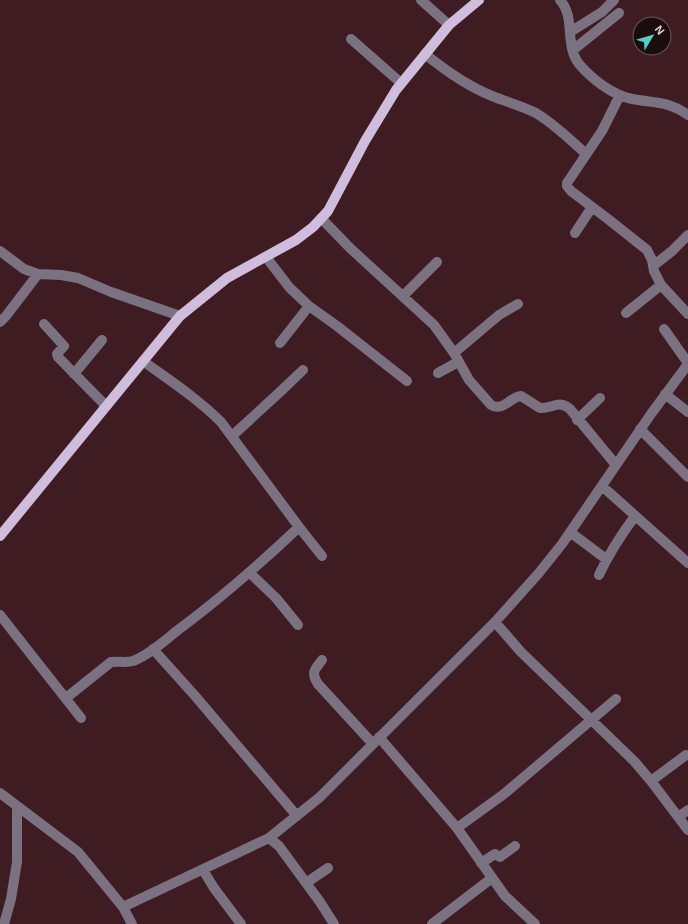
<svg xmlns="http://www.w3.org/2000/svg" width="688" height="924" viewBox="0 0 688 924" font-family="Arial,sans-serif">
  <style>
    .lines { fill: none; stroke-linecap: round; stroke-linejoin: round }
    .minor { stroke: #7a7281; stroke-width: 10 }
    .major { stroke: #cebddc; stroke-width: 10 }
  </style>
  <rect width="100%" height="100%" fill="#3f1c22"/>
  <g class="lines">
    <path class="minor" d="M 421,0 L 449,25
      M 560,0 C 576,17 564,45 579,64 C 592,79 612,95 632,99 C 654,103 669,101 688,115
      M 570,32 L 602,12 L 614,0
      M 351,39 L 401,83
      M 573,50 L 619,13
      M 425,54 C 446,71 467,86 492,96 C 507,102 522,106 536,113 C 554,124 571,140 586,154
      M 620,95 L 602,131 L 567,183 L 567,186 L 571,191 L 608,219 L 647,250 L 652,260 L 654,271 L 661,285 L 688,314
      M 322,219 L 350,248 L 434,325 L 454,353 L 469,380 L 491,405 C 503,412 510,397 521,396 L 540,408 C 552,409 558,399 570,409 L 616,465
      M 575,233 L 592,207
      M 0,251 L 24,269 L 38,274 L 61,275 L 78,278 L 111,292 L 180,316
      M 266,257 L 289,287 L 309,306 L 337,326 L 407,381
      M 653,266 L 672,251 L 688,235
      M 403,296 L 437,262
      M 626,313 L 661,285
      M 0,322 L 6,316 L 38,274
      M 44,324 L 64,346 L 57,354 L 58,357 L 106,406
      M 664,329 L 688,363
      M 280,343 L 309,306
      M 454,353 L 499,315 L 518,304
      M 143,361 C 169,380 197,398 221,422 L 299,527 L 322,556
      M 438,373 L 458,362
      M 74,374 L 102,340
      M 665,394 L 688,412
      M 577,420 L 600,398
      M 640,429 L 688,477
      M 232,436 L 281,391 L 303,370
      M 602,486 L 688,563
      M 570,532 L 606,559
      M 250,573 L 276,598 L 298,625
      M 599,575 C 609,553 621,535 635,516
      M 0,615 L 81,718
      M 495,622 L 521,652 L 634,761 L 651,781 L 688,830
      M 153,649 L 196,697 L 297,816
      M 322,660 C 314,670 311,673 318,684 L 373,744
      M 66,698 L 111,662 C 118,661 126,663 133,661 C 149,655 164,641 178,630 C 221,598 260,564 299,527
      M 379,737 L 457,828 L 505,896 L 535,924
      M 651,781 L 686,755
      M 0,793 L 78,852 L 123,907 L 132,924
      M 678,817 L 688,810
      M 457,828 L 504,794 L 616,699
      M 269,838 L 279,846 L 320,902 L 334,924
      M 481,863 L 495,854 L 500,857 L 515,846
      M 203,870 L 214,888 L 241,924
      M 306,883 L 328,868
      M 123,907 L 269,838 L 320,797 L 495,622 L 538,574 L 562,544 L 651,414 L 688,364
      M 4,924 L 11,899 L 17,862 L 17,807
      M 432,924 L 492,878"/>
    <path class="major" d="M 0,536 L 180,316 L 227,278 L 296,240 L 313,227 L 328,211 L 365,141 L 396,90 L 449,25 L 479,0"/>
  </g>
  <g transform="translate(652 36) rotate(52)"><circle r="19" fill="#1b0c0e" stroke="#6d5a5c"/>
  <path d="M0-3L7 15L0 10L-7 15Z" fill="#54cdc7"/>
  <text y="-6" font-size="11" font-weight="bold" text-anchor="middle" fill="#e8cfd2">N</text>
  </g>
</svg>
